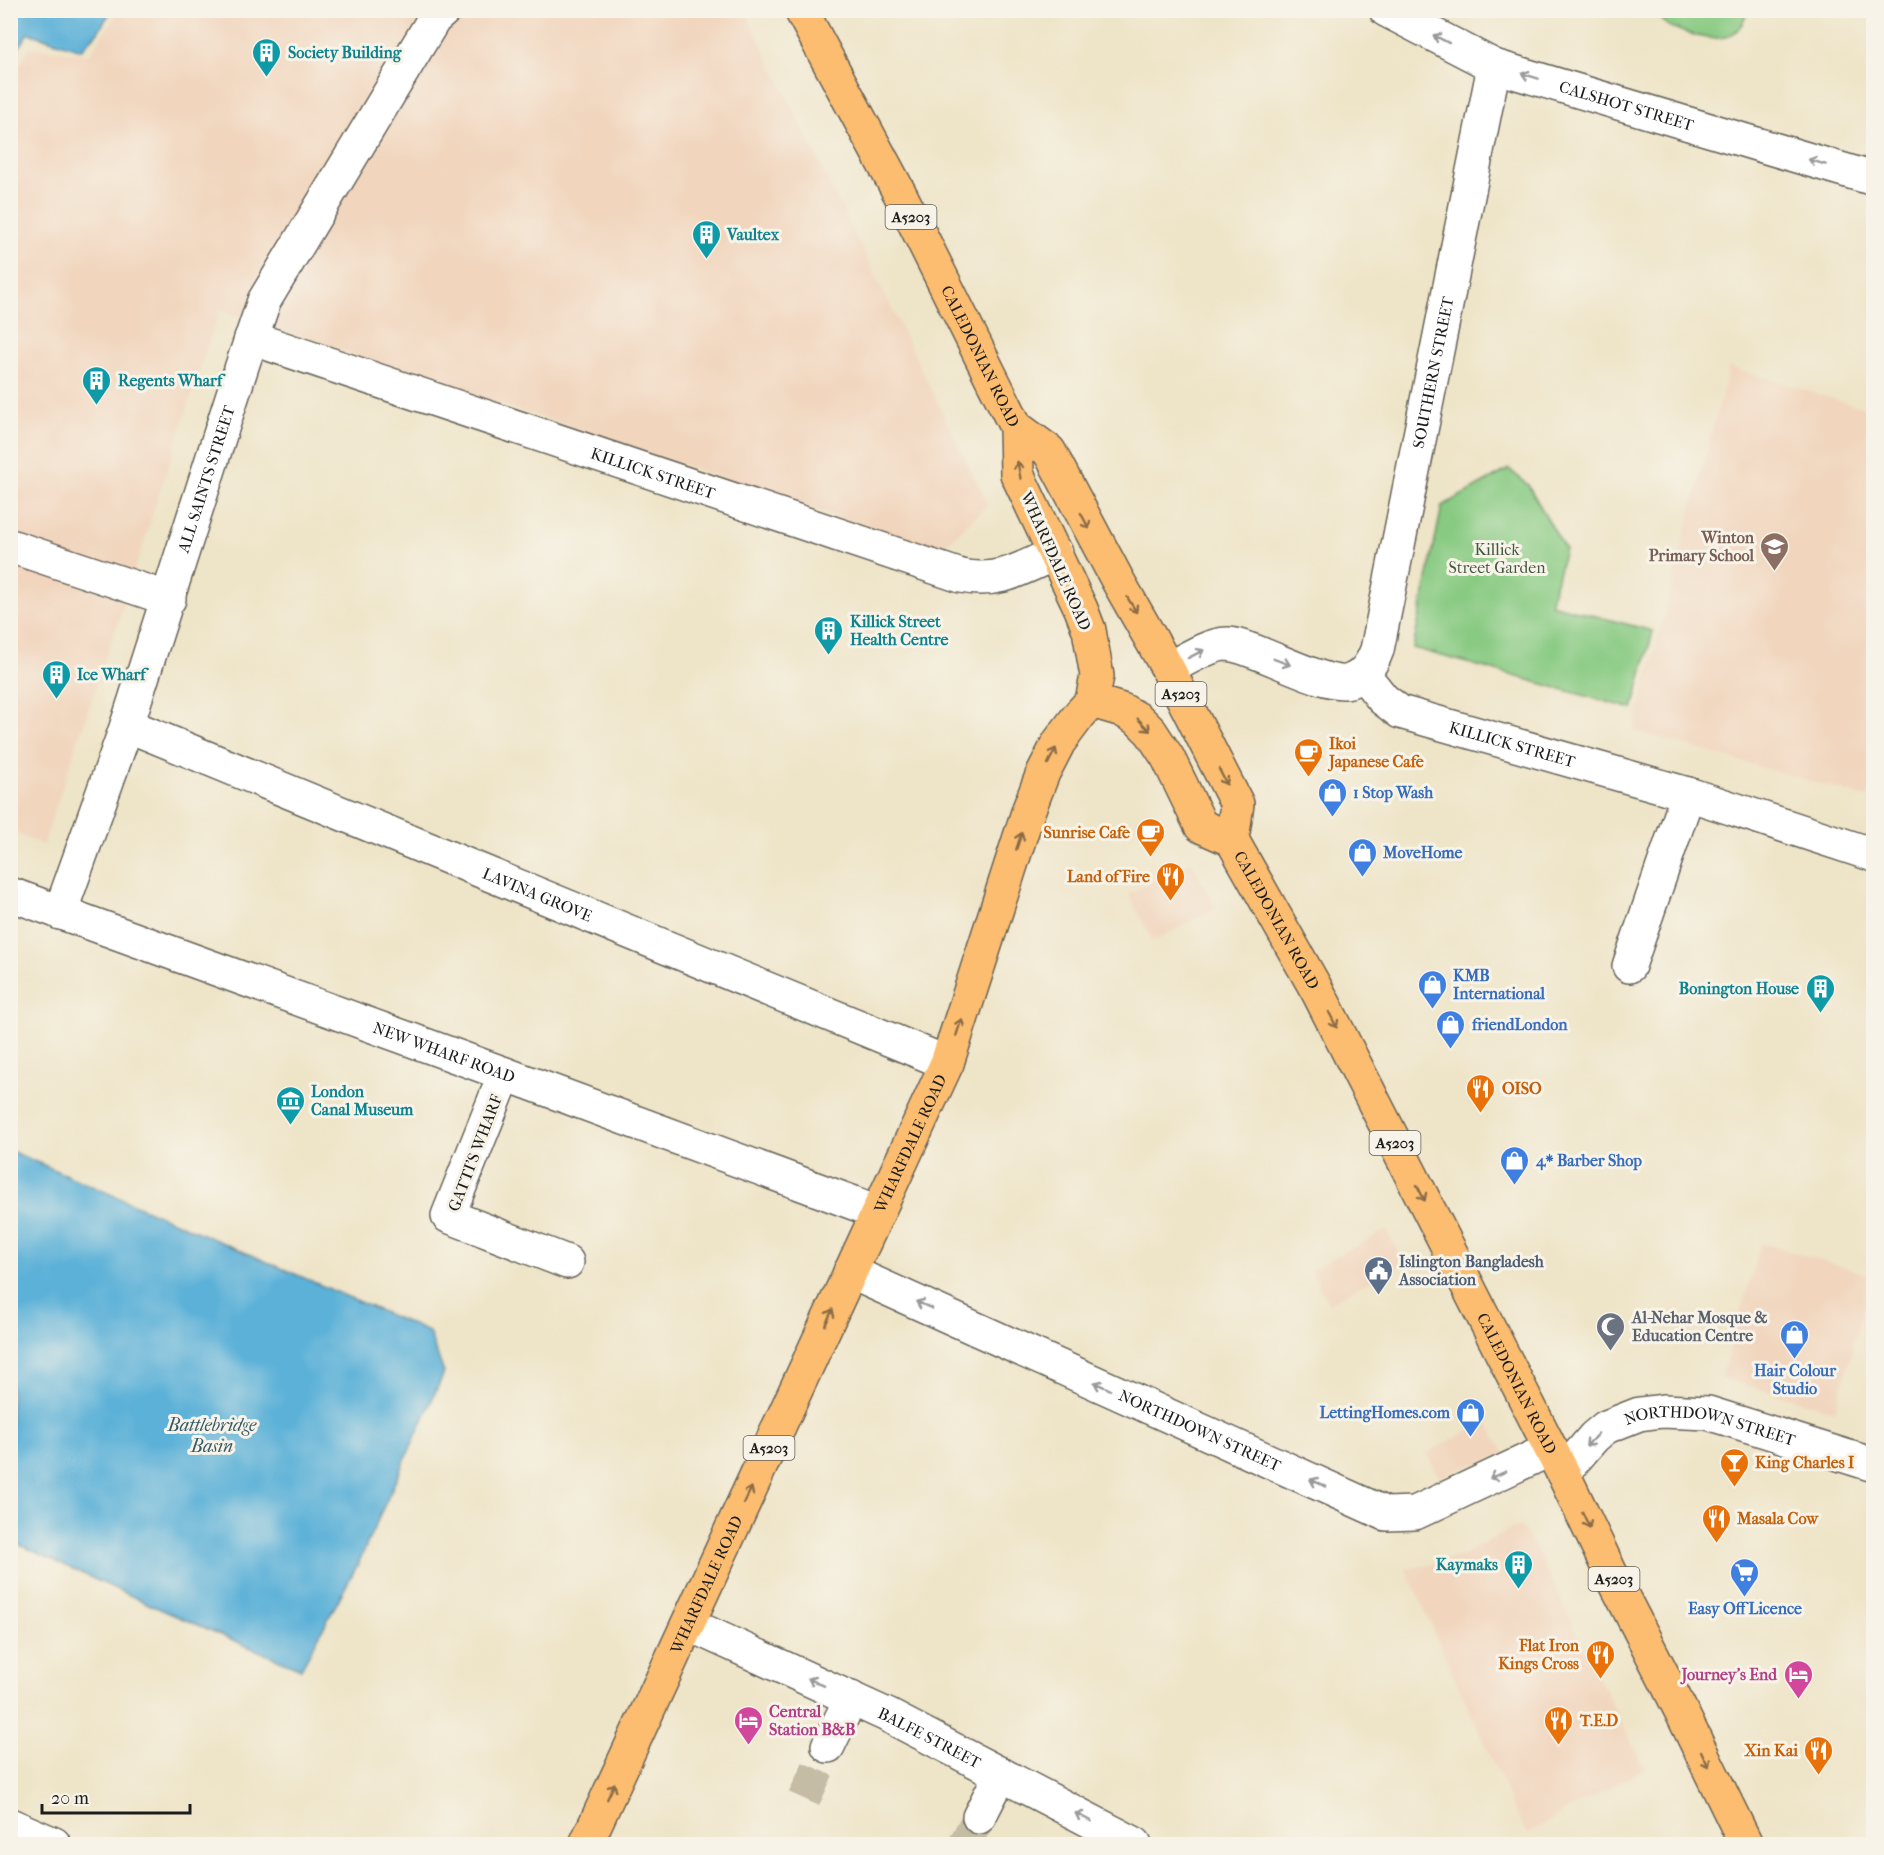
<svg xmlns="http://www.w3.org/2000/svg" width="1884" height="1855" viewBox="0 0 1884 1855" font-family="'IM FELL French Canon',serif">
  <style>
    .built { fill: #f1d5bd }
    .green { fill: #88ca82; stroke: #52734f; stroke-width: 1.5 }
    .water { fill: #5bb1d8; stroke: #3c667a; stroke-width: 1.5 }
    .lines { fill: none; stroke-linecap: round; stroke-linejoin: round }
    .minor-tunnel { stroke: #c4bca5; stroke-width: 33; stroke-dasharray: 33 16; stroke-linecap: butt }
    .minor-casing { stroke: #666258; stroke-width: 36 }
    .major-casing { stroke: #666258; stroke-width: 36 }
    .minor { stroke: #fff; stroke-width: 33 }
    .major { stroke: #fcbd6f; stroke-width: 33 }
    .oneway { stroke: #999 }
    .oneway2 { stroke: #8c6c46 }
    .labels { text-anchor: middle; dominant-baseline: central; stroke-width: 6; stroke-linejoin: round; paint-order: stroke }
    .shield { fill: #f7f3e8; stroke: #5e5c59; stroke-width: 1.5 }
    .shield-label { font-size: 15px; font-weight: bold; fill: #1c1c1c }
    .culture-label { font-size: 16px; font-weight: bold; fill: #0d838f; stroke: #f7f3e8; text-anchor: start }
    .street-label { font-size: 16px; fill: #1c1c1c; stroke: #f7f3e8 }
    .education-label { font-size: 16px; font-weight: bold; fill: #785e54; stroke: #f7f3e8; text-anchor: end }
    .park-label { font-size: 16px; fill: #425940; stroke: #f7f3e8 }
    .food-label { font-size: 16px; font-weight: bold; fill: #c56008; stroke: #f7f3e8; text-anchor: start }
    .shop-label { font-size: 16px; font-weight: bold; fill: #366cbe; stroke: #f7f3e8; text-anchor: start }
    .service-label { font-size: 16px; font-weight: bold; fill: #4e5e75; stroke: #f7f3e8; text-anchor: start }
    .worship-label { font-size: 16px; font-weight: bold; fill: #5b616d; stroke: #f7f3e8; text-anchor: start }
    .hotel-label { font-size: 16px; font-weight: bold; fill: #b23c85; stroke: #f7f3e8; text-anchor: end }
    .water-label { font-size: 18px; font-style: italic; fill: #355867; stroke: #f7f3e8 }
  </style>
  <rect width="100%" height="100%" fill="#f7f3e8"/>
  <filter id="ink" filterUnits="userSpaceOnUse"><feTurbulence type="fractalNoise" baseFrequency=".0167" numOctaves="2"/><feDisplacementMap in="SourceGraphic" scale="12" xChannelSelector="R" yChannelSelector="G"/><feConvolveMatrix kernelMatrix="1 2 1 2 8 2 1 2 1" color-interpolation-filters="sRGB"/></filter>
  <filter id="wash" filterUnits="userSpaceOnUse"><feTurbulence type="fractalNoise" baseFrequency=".008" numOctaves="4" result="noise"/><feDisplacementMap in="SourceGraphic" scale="24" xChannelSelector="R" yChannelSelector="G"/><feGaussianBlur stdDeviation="1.35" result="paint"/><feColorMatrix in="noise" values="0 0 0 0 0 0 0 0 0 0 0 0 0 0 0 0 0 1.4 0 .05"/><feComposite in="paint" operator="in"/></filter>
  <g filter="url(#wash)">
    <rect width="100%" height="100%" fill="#eee4c7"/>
    <path class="built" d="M 118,11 L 745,11 L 988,505 L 939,551 L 219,310 L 116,627 L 43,845 L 11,831 L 10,82 L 30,47 L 89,55 Z
      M 1729,367 L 1873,411 L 1873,799 L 1634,731 Z
      M 1191,861 L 1216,908 L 1153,941 L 1128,893 L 1132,893 Z
      M 1386,1230 L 1405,1263 L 1328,1303 L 1311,1270 Z
      M 1761,1243 L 1873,1276 L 1835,1411 L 1721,1378 Z
      M 1487,1422 L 1505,1454 L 1439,1477 L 1426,1453 Z
      M 1520,1527 L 1525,1531 L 1538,1553 L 1591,1663 L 1645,1769 L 1563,1812 L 1528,1834 L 1516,1814 L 1406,1569 L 1437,1563 L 1464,1554 L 1512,1528 Z"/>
    <path class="green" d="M 1656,11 L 1656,10 L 1747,11 C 1739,42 1715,42 1690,34 C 1675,29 1661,26 1656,11 Z
      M 1509,469 L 1528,485 L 1565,549 L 1550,604 L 1653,631 L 1633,709 L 1413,648 L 1442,506 Z"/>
    <path class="water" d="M 11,10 L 111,10 L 111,11 L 98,32 L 81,50 L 28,33 L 11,60 Z
      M 11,1151 L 429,1332 L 444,1373 L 358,1564 L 301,1669 L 153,1606 L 11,1541 Z"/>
  </g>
  <g filter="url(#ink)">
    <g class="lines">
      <path class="minor-tunnel" d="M 804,1799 L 828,1746
        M 965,1844 L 979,1817"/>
      <defs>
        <g id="minor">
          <path id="s1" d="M 1386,10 L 1494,66 L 1874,179"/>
          <path id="s2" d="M 251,338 L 961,576 C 999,584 1022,568 1056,553"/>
          <path d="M 10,546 L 169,599"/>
          <path id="s3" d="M 1168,669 C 1183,661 1211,643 1228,644 C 1258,647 1326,689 1350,681 C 1364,676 1372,664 1377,650 L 1494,66"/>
          <path id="s4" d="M 1363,674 L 1383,699 L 1400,712 L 1688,794 L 1874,855"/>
          <path id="s5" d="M 127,725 L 947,1063"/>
          <path id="s6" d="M 10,894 L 505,1074 L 878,1212"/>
          <path id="s7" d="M 60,913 L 127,725 L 242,366 L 264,301 L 434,19 L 444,10"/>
          <path d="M 1629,966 L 1688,794"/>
          <path d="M 505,1074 L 448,1216 L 567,1262"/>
          <path id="s8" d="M 850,1272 L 1386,1514 L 1415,1513 L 1551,1449"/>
          <path id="s9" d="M 1563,1473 L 1594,1437 L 1606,1427 L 1639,1414 L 1663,1411 L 1708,1413 L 1874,1465"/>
          <path id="s10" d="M 688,1624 L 887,1715 L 1135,1844"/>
          <path d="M 828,1746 L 851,1698"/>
          <path d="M 979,1817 L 1001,1774"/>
          <path d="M 10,1825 L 54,1844"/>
        </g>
        <g id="major">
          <path id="s11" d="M 801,10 L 900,194 L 1016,427 L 1049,451 L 1118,581 L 1168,669 L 1237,804 L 1232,840 L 1319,994 L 1563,1473 L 1612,1576 L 1679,1707 L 1746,1844"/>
          <path d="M 1092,701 L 1122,710 L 1138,719 L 1151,732 L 1168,758 L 1201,826 L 1232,840"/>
          <path id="s12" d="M 586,1844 L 947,1063 L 1029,809 L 1043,773 L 1059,742 L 1080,714 L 1092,701 L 1097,676 L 1089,630 L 1081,609 L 1017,474 L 1016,427"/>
        </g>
      </defs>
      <use href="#minor" class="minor-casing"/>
      <use href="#major" class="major-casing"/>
      <use href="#minor" class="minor"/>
      <use href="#major" class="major"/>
    </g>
    <defs><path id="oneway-shaft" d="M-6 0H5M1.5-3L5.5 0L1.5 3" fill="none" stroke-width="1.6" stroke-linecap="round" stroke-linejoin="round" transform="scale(1.5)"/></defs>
    <g class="oneway">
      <use href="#oneway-shaft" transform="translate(1441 39) rotate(-153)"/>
      <use href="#oneway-shaft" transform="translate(1530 76) rotate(-163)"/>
      <use href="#oneway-shaft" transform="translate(1817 162) rotate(-163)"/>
      <use href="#oneway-shaft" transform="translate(1196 654) rotate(-27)"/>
      <use href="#oneway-shaft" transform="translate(1282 662) rotate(21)"/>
      <use href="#oneway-shaft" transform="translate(924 1305) rotate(-156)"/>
      <use href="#oneway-shaft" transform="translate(1102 1386) rotate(-156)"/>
      <use href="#oneway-shaft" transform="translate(1592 1440) rotate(133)"/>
      <use href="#oneway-shaft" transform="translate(1498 1475) rotate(156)"/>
      <use href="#oneway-shaft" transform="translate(1318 1483) rotate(-156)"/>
      <use href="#oneway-shaft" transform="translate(816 1682) rotate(-155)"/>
      <use href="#oneway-shaft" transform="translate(1083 1817) rotate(-152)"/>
    </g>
    <g class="oneway2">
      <use href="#oneway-shaft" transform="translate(1019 470) rotate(-100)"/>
      <use href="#oneway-shaft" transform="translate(1085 521) rotate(62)"/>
      <use href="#oneway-shaft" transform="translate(1132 605) rotate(59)"/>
      <use href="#oneway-shaft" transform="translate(1144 725) rotate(45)"/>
      <use href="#oneway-shaft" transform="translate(1052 756) rotate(-63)"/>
      <use href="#oneway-shaft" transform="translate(1223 777) rotate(63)"/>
      <use href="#oneway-shaft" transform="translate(1019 841) rotate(-72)"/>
      <use href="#oneway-shaft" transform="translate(1333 1020) rotate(63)"/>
      <use href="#oneway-shaft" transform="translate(959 1027) rotate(-72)"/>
      <use href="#oneway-shaft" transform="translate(1421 1193) rotate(63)"/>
      <use href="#oneway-shaft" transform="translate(829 1317) rotate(-65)"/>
      <use href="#oneway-shaft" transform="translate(748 1495) rotate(-65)"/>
      <use href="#oneway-shaft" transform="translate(1586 1520) rotate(65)"/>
      <use href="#oneway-shaft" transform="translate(1705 1759) rotate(64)"/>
      <use href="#oneway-shaft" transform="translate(611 1791) rotate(-65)"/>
    </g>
  </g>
  <defs>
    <symbol id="building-pin" viewBox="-11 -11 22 30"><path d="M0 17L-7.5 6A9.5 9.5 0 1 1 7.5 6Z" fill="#0f9aa8" stroke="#f7f3e8"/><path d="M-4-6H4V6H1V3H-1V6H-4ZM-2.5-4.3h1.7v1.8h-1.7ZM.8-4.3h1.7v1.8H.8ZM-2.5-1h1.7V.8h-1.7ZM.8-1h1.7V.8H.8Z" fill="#fff"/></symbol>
    <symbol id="school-pin" viewBox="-11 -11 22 30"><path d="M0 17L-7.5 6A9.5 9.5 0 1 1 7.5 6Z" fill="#8d6e63" stroke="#f7f3e8"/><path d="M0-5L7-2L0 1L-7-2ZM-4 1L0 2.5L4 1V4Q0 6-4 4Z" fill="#fff"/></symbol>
    <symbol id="cafe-pin" viewBox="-11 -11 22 30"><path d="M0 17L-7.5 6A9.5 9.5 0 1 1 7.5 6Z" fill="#e8710a" stroke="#f7f3e8"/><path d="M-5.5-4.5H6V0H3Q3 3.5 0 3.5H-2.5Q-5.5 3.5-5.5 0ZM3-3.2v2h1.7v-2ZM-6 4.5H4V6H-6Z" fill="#fff"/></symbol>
    <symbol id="shop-pin" viewBox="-11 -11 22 30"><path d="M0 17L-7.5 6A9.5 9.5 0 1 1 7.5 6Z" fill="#3f7fe0" stroke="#f7f3e8"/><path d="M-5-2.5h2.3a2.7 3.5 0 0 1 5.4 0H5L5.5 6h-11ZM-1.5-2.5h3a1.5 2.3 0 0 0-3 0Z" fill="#fff"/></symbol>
    <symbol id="restaurant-pin" viewBox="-11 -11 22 30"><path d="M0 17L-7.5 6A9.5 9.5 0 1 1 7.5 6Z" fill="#e8710a" stroke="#f7f3e8"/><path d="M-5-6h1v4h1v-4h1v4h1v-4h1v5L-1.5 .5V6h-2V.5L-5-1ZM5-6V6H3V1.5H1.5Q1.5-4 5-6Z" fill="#fff"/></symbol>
    <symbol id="museum-pin" viewBox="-11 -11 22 30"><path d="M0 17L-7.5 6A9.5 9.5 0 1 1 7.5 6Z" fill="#0f9aa8" stroke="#f7f3e8"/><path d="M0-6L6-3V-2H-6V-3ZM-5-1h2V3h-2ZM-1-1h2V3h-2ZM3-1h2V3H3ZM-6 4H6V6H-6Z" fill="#fff"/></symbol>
    <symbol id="civic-pin" viewBox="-11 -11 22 30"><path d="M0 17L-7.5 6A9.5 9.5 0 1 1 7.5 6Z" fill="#5c6f8a" stroke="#f7f3e8"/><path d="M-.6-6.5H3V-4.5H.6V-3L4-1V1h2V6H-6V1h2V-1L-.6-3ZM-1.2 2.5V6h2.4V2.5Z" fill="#fff"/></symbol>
    <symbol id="mosque-pin" viewBox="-11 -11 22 30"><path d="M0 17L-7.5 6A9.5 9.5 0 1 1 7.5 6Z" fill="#6b7280" stroke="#f7f3e8"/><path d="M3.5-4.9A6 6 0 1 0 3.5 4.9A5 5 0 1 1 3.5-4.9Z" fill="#fff"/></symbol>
    <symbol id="bar-pin" viewBox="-11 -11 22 30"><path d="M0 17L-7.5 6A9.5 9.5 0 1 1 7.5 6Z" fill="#e8710a" stroke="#f7f3e8"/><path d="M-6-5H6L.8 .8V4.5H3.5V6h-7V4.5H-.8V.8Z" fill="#fff"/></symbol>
    <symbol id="supermarket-pin" viewBox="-11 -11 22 30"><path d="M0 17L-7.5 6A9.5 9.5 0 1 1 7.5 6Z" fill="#3f7fe0" stroke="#f7f3e8"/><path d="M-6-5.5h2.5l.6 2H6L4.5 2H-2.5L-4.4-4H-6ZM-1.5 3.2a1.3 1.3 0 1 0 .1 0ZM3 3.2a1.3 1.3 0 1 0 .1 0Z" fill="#fff"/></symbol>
    <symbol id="hotel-pin" viewBox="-11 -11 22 30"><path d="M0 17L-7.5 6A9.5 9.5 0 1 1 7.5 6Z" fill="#d1479c" stroke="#f7f3e8"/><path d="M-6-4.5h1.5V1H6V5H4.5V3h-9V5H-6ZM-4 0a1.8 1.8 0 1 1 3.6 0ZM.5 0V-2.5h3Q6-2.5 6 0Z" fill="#fff"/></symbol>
  </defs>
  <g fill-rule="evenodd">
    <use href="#building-pin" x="250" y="36" width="33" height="45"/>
    <use href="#building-pin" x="690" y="218" width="33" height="45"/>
    <use href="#building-pin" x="80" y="364" width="33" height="45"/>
    <use href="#school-pin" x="1758" y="530" width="33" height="45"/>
    <use href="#building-pin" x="812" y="614" width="33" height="45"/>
    <use href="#building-pin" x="40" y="658" width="33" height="45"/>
    <use href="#cafe-pin" x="1292" y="736" width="33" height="45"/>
    <use href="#shop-pin" x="1316" y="776" width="33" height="45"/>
    <use href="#cafe-pin" x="1134" y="816" width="33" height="45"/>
    <use href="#shop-pin" x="1346" y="836" width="33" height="45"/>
    <use href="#restaurant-pin" x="1154" y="860" width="33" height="45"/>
    <use href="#shop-pin" x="1416" y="968" width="33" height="45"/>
    <use href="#building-pin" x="1804" y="972" width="33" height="45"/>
    <use href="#shop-pin" x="1434" y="1008" width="33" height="45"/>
    <use href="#restaurant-pin" x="1464" y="1072" width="33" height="45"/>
    <use href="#museum-pin" x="274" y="1084" width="33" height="45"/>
    <use href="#shop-pin" x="1498" y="1144" width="33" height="45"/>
    <use href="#civic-pin" x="1362" y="1254" width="33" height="45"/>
    <use href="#mosque-pin" x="1594" y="1310" width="33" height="45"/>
    <use href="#shop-pin" x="1778" y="1318" width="33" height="45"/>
    <use href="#shop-pin" x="1454" y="1396" width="33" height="45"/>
    <use href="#bar-pin" x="1718" y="1446" width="33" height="45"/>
    <use href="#restaurant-pin" x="1700" y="1502" width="33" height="45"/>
    <use href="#building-pin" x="1502" y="1548" width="33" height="45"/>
    <use href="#supermarket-pin" x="1728" y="1556" width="33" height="45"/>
    <use href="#restaurant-pin" x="1584" y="1638" width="33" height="45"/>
    <use href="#hotel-pin" x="1782" y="1658" width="33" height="45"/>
    <use href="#hotel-pin" x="732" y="1704" width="33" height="45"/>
    <use href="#restaurant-pin" x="1542" y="1704" width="33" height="45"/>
    <use href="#restaurant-pin" x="1802" y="1734" width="33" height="45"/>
  </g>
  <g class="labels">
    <g class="shield">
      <rect x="885.5" y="205" width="51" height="24" rx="4.5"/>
      <rect x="1155.5" y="682" width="51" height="24" rx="4.5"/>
      <rect x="1369.5" y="1131" width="51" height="24" rx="4.5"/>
      <rect x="743.5" y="1436" width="51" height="24" rx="4.5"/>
      <rect x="1588.5" y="1567" width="51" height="24" rx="4.5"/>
    </g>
    <g class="shield-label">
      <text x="911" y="217">A5203</text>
      <text x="1181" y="694">A5203</text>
      <text x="1395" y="1143">A5203</text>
      <text x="769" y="1448">A5203</text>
      <text x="1614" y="1579">A5203</text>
    </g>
    <g class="culture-label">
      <text x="288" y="52">Society Building</text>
      <text x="727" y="234">Vaultex</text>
      <text x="118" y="380">Regents Wharf</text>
      <text x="850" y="621">Killick Street<tspan x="850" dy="18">Health Centre</tspan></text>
      <text x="77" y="674">Ice Wharf</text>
      <text x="1799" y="988" text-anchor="end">Bonington House</text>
      <text x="311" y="1091">London<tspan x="311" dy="18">Canal Museum</tspan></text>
      <text x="1498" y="1564" text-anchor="end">Kaymaks</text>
    </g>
    <g class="street-label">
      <text stroke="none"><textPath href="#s1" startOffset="260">CALSHOT STREET</textPath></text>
      <text stroke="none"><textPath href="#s11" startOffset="390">CALEDONIAN ROAD</textPath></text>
      <text stroke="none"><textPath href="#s3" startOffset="520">SOUTHERN STREET</textPath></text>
      <text stroke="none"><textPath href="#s2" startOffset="424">KILLICK STREET</textPath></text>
      <text stroke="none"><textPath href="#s7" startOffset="458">ALL SAINTS STREET</textPath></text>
      <text transform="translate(1056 561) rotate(66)">WHARFDALE ROAD</text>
      <text stroke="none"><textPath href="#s4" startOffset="170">KILLICK STREET</textPath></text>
      <text stroke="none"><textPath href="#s5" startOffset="444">LAVINA GROVE</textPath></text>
      <text stroke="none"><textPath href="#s11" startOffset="1038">CALEDONIAN ROAD</textPath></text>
      <text stroke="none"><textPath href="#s6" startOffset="462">NEW WHARF ROAD</textPath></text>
      <text stroke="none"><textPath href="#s12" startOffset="772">WHARFDALE ROAD</textPath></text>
      <text transform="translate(475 1153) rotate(-69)">GATTI'S WHARF</text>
      <text stroke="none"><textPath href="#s11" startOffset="1560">CALEDONIAN ROAD</textPath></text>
      <text stroke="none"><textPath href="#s8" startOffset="384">NORTHDOWN STREET</textPath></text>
      <text stroke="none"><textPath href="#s9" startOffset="171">NORTHDOWN STREET</textPath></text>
      <text stroke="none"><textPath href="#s12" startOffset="286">WHARFDALE ROAD</textPath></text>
      <text stroke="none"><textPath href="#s10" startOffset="267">BALFE STREET</textPath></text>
    </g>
    <g class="education-label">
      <text x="1754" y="537">Winton<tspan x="1754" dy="18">Primary School</tspan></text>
    </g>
    <g class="park-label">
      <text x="1497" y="549">Killick<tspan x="1497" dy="18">Street Garden</tspan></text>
    </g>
    <g class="food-label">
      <text x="1329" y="743">Ikoi<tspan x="1329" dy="18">Japanese Cafe</tspan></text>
      <text x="1130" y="832" text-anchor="end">Sunrise Cafe</text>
      <text x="1150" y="876" text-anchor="end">Land of Fire</text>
      <text x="1502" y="1088">OISO</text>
      <text x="1755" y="1462">King Charles I</text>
      <text x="1737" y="1518">Masala Cow</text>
      <text x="1579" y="1645" text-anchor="end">Flat Iron<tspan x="1579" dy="18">Kings Cross</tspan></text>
      <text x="1580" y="1720">T.E.D</text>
      <text x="1798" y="1750" text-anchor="end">Xin Kai</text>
    </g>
    <g class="shop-label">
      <text x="1353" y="792">1 Stop Wash</text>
      <text x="1383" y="852">MoveHome</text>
      <text x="1453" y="975">KMB<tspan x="1453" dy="18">International</tspan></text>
      <text x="1472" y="1024">friendLondon</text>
      <text x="1536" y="1160">4* Barber Shop</text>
      <text x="1795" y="1370" text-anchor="middle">Hair Colour<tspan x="1795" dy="18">Studio</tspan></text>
      <text x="1450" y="1412" text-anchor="end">LettingHomes.com</text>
      <text x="1745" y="1608" text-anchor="middle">Easy Off Licence</text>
    </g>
    <g class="service-label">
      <text x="1399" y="1261">Islington Bangladesh<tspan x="1399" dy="18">Association</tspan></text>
    </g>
    <g class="worship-label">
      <text x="1632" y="1317">Al-Nehar Mosque &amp;<tspan x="1632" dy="18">Education Centre</tspan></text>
    </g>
    <g class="hotel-label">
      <text x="1777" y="1674">Journey's End</text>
      <text x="769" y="1711" text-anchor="start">Central<tspan x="769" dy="18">Station B&amp;B</tspan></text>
    </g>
    <g class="water-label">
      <text x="212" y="1425">Battlebridge<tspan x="212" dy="21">Basin</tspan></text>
    </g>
  </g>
  <rect width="1884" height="1855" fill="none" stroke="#f7f3e8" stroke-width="36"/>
  <path d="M42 1804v9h148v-9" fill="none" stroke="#1c1c1c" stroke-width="3"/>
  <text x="51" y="1804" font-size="18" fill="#1c1c1c" stroke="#f7f3e8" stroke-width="4.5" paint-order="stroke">20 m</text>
</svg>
